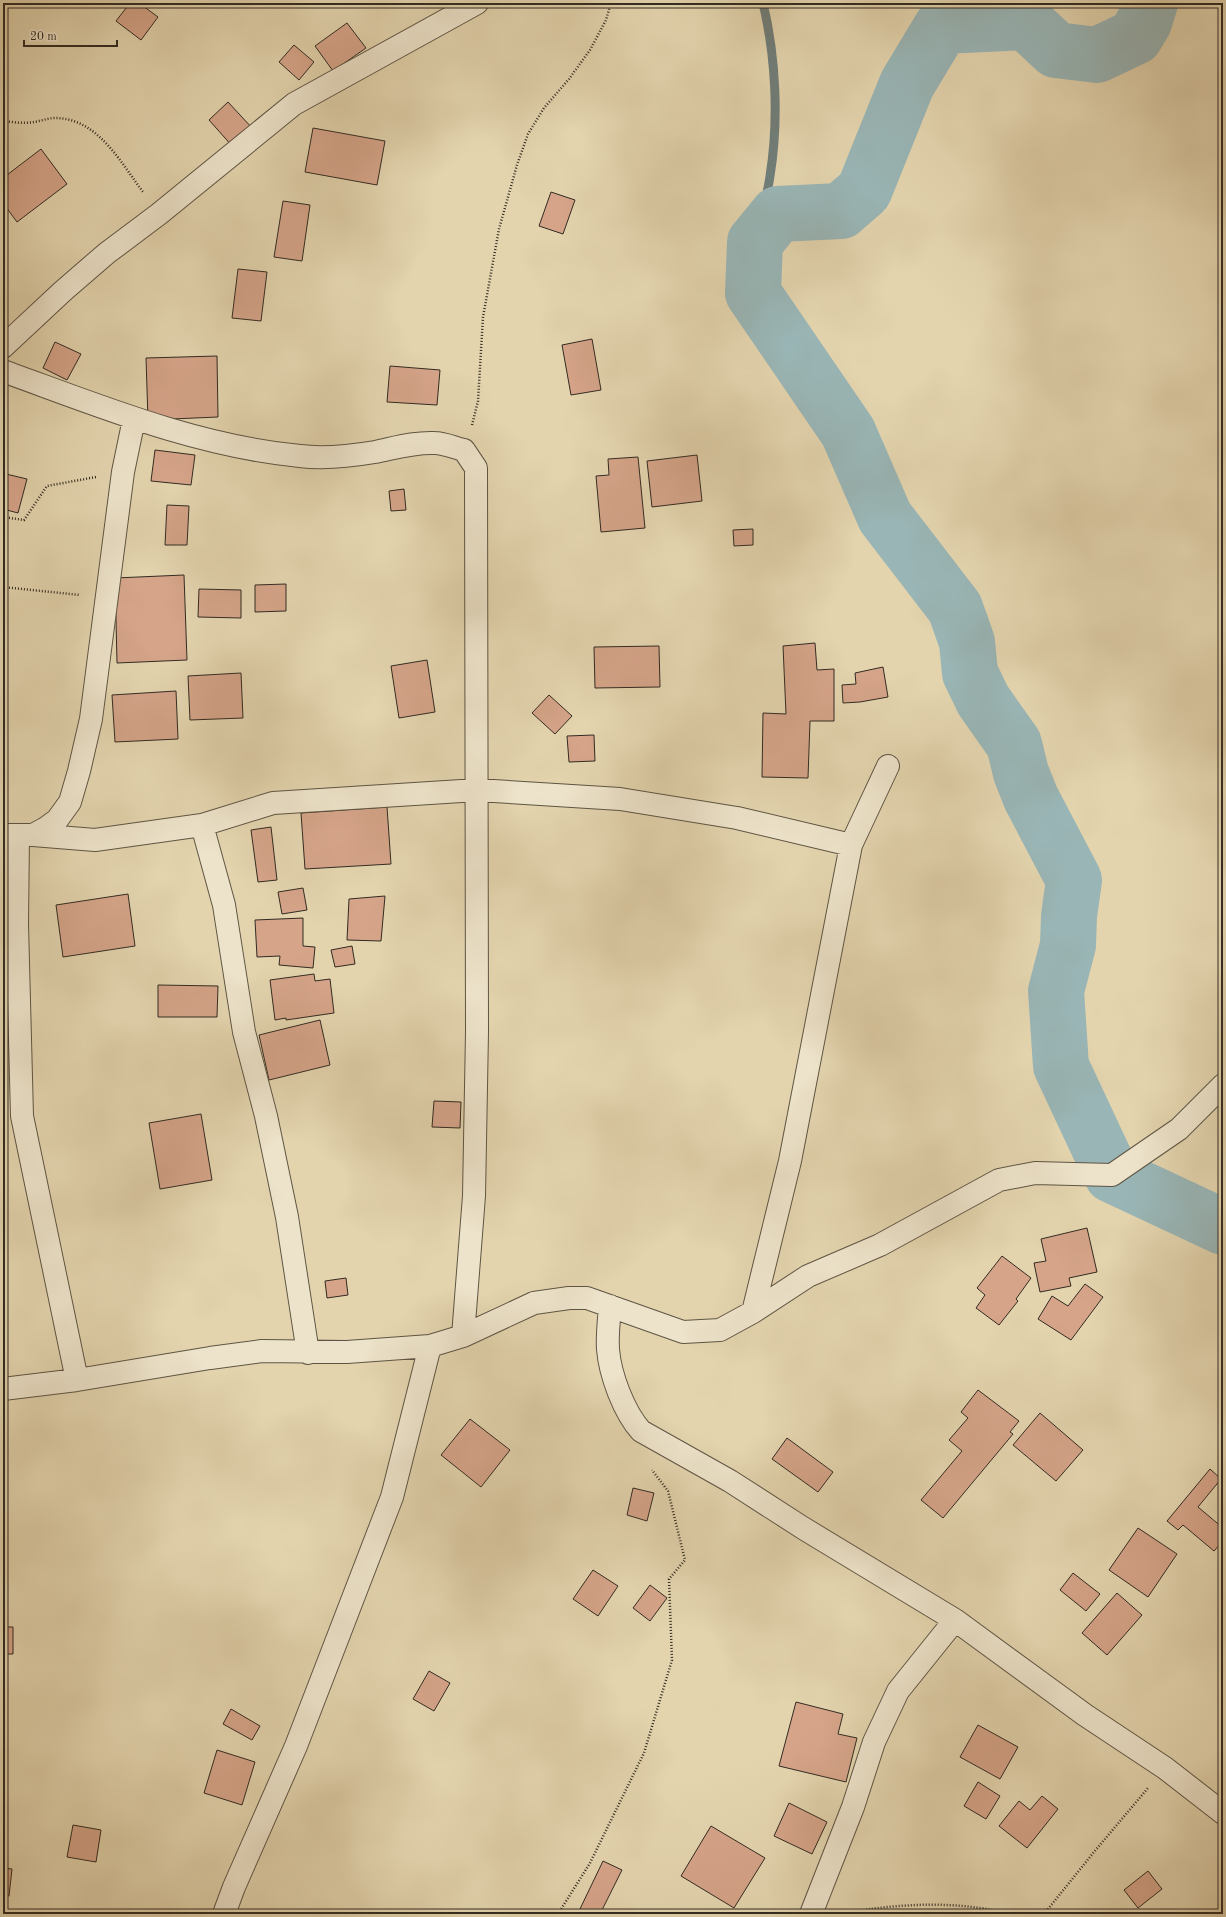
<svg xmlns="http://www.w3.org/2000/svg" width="1226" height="1917" viewBox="0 0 1226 1917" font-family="'Old Standard TT',serif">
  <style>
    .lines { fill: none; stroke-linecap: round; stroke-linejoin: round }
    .stream { stroke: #707e7a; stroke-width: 9 }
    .river { stroke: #99b5b5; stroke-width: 56 }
    .building { fill: #d5a489; stroke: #322b21 }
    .street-casing { stroke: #5e5544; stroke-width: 24 }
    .path { stroke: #322b21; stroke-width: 2.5; stroke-dasharray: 1 2; stroke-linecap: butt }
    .street { stroke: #ede3ca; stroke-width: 22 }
  </style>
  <rect width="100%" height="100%" fill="#e3d4ae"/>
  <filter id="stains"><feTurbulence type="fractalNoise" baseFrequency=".005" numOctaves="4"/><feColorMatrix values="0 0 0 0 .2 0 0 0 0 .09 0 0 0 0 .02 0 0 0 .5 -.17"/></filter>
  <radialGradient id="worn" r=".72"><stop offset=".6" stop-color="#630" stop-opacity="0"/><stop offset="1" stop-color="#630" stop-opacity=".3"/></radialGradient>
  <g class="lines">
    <path class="stream" d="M 755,242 C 760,220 767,198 770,176 C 779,120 776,58 763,3"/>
    <path class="river" d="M 1150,3 L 1144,22 L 1135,37 L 1097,55 L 1056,50 L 1026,22 L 942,26 L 907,84 L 864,191 L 841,211 L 778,214 L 755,242 L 753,293 L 848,432 L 885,517 L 955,608 L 967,642 L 970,673 L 983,700 L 1014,744 L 1021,773 L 1031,798 L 1074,880 L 1069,916 L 1068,945 L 1056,991 L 1061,1066 L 1112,1175 L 1223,1227"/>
  </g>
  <path class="building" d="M 130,3 L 139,3 L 158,17 L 141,40 L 116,21 Z
    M 347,23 L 366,48 L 333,71 L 315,46 Z
    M 294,45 L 314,62 L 299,80 L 279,62 Z
    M 228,102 L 253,129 L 233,147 L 209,120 Z
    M 313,128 L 385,141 L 377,185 L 305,172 Z
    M 41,149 L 67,184 L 17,222 L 3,203 L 3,178 Z
    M 551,192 L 575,200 L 563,234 L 539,226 Z
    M 283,201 L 310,205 L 302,261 L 274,257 Z
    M 238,269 L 267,272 L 261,321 L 232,318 Z
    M 592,339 L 601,390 L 571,395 L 562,345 Z
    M 55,342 L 81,354 L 67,380 L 43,368 Z
    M 217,356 L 218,417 L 148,420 L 146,358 Z
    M 390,366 L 440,370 L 437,405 L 387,402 Z
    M 155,450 L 195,455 L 191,485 L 151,481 Z
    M 697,455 L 702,501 L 652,507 L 647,461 Z
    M 638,457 L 645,528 L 601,532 L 596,476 L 609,475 L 608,459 Z
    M 6,474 L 27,479 L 18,513 L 3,509 L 3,484 Z
    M 404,489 L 406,510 L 391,511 L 389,491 Z
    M 167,505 L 189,506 L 187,545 L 165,545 Z
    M 753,529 L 753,545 L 734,546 L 733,530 Z
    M 184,575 L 187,660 L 117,663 L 115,578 Z
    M 286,584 L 286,611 L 255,612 L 255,585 Z
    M 199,589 L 241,590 L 241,618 L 198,617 Z
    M 815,643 L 817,670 L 834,669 L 834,721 L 810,721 L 808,778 L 762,777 L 763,713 L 786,714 L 783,646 Z
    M 659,646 L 660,687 L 595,688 L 594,647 Z
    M 427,660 L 435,712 L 399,718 L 391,666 Z
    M 883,667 L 888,697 L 860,702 L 843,703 L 842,685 L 856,684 L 855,673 Z
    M 241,673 L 243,718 L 190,720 L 188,676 Z
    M 176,691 L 178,739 L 115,742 L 112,695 Z
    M 549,695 L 572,716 L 555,734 L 532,713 Z
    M 594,735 L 595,761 L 569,762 L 567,736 Z
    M 387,807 L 391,864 L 305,869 L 301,813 Z
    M 271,827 L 277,880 L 258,882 L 251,830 Z
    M 303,888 L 307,910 L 282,914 L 278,892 Z
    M 128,894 L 135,946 L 63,957 L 56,905 Z
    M 385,896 L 381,941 L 347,940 L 349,899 Z
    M 303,918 L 303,946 L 315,947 L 313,968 L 279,965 L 280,956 L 257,957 L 255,920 Z
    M 352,946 L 355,964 L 335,967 L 331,950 Z
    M 314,974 L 315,981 L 330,979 L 334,1013 L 286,1020 L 286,1018 L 275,1020 L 270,980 Z
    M 158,985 L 218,986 L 217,1017 L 158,1017 Z
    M 320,1020 L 330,1065 L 269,1080 L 259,1035 Z
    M 434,1101 L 461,1102 L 460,1128 L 432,1127 Z
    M 201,1114 L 212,1180 L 160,1189 L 149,1123 Z
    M 1087,1228 L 1097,1272 L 1069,1278 L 1071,1286 L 1040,1292 L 1034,1263 L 1046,1261 L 1041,1239 Z
    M 1002,1256 L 1031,1278 L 1016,1299 L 1018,1301 L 999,1325 L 976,1308 L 985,1295 L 977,1288 Z
    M 346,1278 L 348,1295 L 327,1298 L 325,1281 Z
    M 1085,1284 L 1103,1297 L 1071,1340 L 1038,1319 L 1052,1296 L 1068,1306 Z
    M 978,1390 L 1019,1421 L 1010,1432 L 1013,1434 L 943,1518 L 921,1500 L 962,1451 L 949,1440 L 968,1418 L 961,1412 Z
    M 1040,1413 L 1083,1450 L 1056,1481 L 1013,1445 Z
    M 470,1419 L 510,1450 L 481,1487 L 441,1455 Z
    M 787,1438 L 833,1472 L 818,1492 L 772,1459 Z
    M 1210,1469 L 1221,1479 L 1198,1507 L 1223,1528 L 1223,1541 L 1214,1551 L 1183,1525 L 1178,1530 L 1167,1521 Z
    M 633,1488 L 654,1493 L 647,1521 L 627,1515 Z
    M 1138,1528 L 1177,1554 L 1148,1597 L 1109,1570 Z
    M 593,1570 L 618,1586 L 598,1616 L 573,1599 Z
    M 1073,1573 L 1100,1594 L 1086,1611 L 1060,1590 Z
    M 650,1585 L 667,1598 L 650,1621 L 633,1608 Z
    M 1117,1593 L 1142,1615 L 1107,1655 L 1082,1633 Z
    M 3,1627 L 13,1627 L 13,1654 L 3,1654 Z
    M 429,1671 L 450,1683 L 434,1711 L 413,1699 Z
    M 796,1702 L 843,1714 L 838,1734 L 857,1738 L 846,1782 L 779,1766 Z
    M 231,1709 L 260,1726 L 252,1740 L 223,1724 Z
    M 978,1725 L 1018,1747 L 1000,1779 L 960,1757 Z
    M 217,1750 L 255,1762 L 242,1805 L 204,1793 Z
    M 978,1782 L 1000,1796 L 986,1819 L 964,1806 Z
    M 1042,1796 L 1058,1809 L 1027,1848 L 999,1826 L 1019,1801 L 1030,1810 Z
    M 789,1803 L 827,1822 L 812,1854 L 774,1836 Z
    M 73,1825 L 101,1830 L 96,1862 L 67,1857 Z
    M 711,1826 L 765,1858 L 734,1908 L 681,1876 Z
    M 603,1861 L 622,1870 L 600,1914 L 585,1914 L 579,1911 Z
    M 3,1868 L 12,1869 L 9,1896 L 3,1895 Z
    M 1148,1871 L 1162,1889 L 1138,1908 L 1124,1890 Z"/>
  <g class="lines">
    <defs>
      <path id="street" d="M 3,347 L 63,291 L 107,253 L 159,214 L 294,104 L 477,3
        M 3,371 C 100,406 196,446 300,456 C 324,459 351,456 375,452 C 395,448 414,442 435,443 C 444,443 455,448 464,450 L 476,468 L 477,1032 L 474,1196 L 463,1336
        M 202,825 L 224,905 L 244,1032 L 266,1116 L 287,1217 L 308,1353
        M 3,835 L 33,835 L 95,840 L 202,825 L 273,803 L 477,790 L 620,799 L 737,818 L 851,845
        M 18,835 L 17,924 L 22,1116 L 77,1380
        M 33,835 L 46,828 L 57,820 L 70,802 L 79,771 L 91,719 L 123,472 L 134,419
        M 610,1306 C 609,1320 607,1335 608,1349 C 610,1375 624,1412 641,1431 L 730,1481 L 803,1528 L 955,1620 L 1085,1715 L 1165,1768 L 1223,1813
        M 753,1312 L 790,1161 L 851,845 L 888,766
        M 3,1389 L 77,1380 L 210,1358 L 262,1351 L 347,1352 L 430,1346 L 463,1336 L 534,1303 L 569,1298 L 587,1298 L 683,1332 L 720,1330 L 753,1312 L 808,1276 L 880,1245 L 999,1180 L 1035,1173 L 1112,1175 L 1179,1129 L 1223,1085
        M 224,1914 L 234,1887 L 296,1746 L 392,1497 L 430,1346
        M 811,1914 L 853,1807 L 874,1742 L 898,1691 L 955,1620"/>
    </defs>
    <use href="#street" class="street-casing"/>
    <path class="path" d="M 3,121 C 13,122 24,124 34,122 C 41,121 48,118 55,118 C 98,118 121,163 143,192
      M 472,425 L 478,401 L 483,317 L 499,229 L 517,165 L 528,134 L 544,108 L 569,79 L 590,50 L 606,20 L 611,3
      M 3,517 L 24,520 L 47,486 L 96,477
      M 3,587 L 80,595
      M 842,1912 C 861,1911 880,1907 900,1906 C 938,1903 974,1905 1012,1914
      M 558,1914 L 590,1863 L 644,1753 L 672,1660 L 669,1579 L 685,1560 L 668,1491 L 652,1470
      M 1044,1914 L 1094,1852 L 1148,1788"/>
    <use href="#street" class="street"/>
  </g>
  <rect width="1226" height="1917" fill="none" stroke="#e3d4ae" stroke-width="16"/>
  <rect x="4" y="4" width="1218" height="1909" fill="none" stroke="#322b21" stroke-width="2"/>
  <rect x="8" y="8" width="1210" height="1901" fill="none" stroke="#322b21"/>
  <path d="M24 40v6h93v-6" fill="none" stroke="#322b21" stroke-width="2"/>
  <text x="30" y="40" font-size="12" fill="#322b21" stroke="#ede3ca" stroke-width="3" paint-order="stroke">20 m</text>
  <rect width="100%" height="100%" filter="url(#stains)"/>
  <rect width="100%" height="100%" fill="url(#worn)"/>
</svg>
